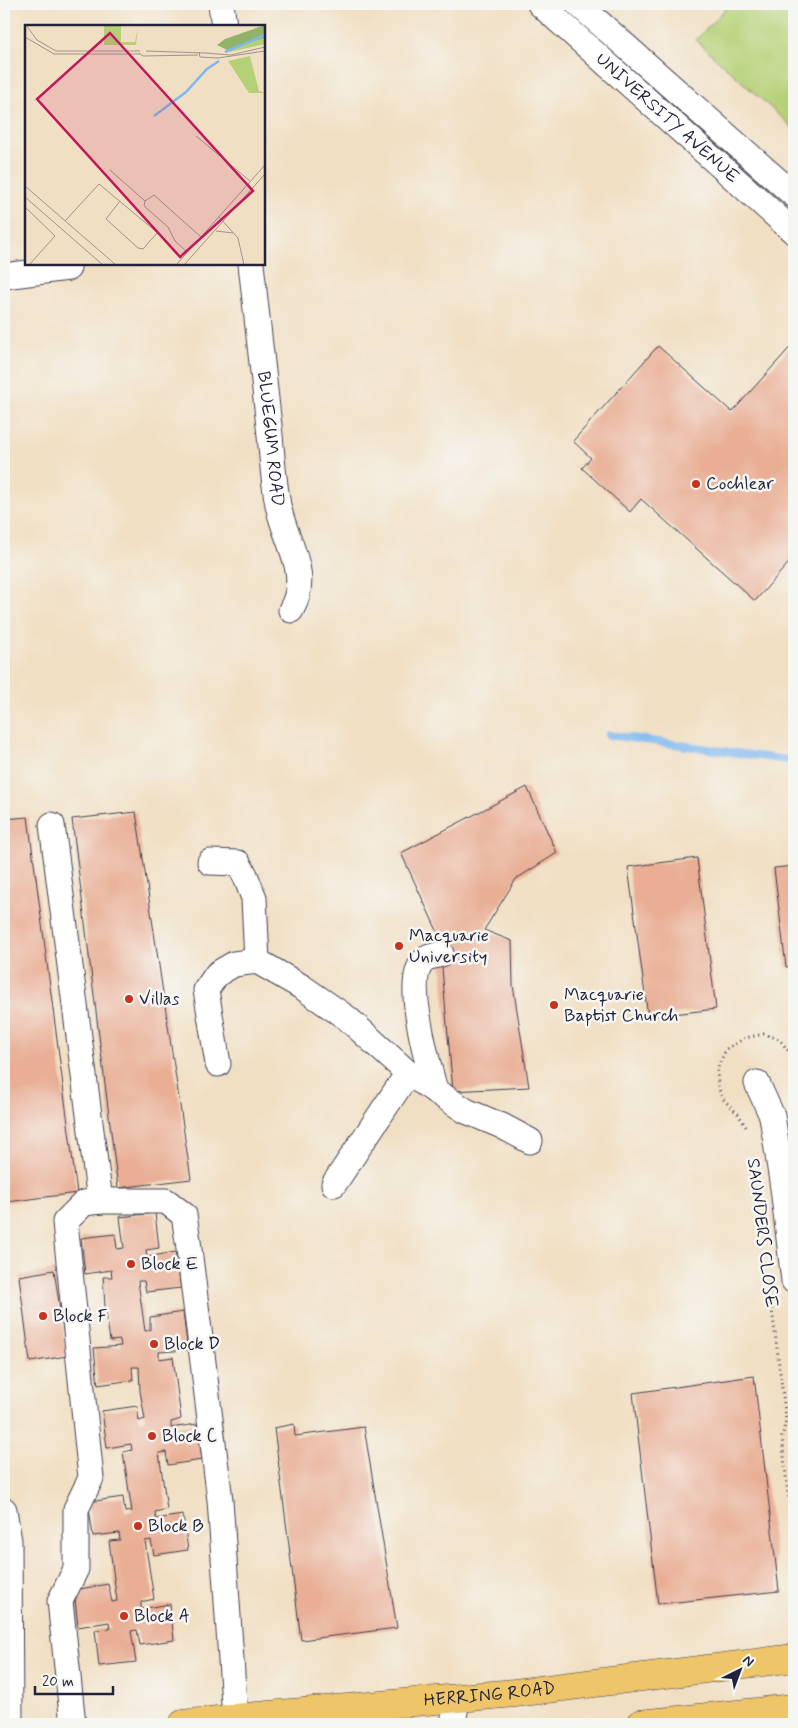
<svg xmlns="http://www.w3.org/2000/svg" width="798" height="1728" viewBox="0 0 798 1728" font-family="Mynerve,sans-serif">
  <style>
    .green { fill: #b5d177; stroke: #6c7a59 }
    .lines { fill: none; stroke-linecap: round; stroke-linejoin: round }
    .stream { stroke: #7fb7ef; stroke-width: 8 }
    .building { fill: #e9ae94 }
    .minor-casing { stroke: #413e4f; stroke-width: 27 }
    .major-casing { stroke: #413e4f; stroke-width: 29 }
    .path { stroke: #413e4f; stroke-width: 3; stroke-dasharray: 1 4; stroke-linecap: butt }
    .minor { stroke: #fff; stroke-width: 25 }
    .major { stroke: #eec569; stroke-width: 28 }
    .poi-dot { fill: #c8321e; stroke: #f6f6f2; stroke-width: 2 }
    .labels { text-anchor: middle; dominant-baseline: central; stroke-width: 5; stroke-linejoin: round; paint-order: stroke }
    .street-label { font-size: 18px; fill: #22223b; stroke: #f6f6f2 }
    .poi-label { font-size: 18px; fill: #22223b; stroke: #f6f6f2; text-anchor: start }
    .inset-river { fill: none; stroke: #7fb7ef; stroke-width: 2.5 }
    .inset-road { fill: none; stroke: #9e938d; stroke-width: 1 }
    .view { fill: #c2185b; fill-opacity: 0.15; stroke: #c2185b; stroke-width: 2.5 }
    .inset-edge { fill: none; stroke: #22223b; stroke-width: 2.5 }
  </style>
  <rect width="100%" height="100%" fill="#f6f6f2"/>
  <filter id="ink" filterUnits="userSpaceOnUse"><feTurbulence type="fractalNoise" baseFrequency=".02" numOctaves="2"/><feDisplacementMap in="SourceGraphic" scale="10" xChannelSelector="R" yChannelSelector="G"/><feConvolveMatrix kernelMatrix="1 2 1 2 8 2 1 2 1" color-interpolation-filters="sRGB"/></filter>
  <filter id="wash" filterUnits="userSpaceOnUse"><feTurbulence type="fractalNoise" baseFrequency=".0096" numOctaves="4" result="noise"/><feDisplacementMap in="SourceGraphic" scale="20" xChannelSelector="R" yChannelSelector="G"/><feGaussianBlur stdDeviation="1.12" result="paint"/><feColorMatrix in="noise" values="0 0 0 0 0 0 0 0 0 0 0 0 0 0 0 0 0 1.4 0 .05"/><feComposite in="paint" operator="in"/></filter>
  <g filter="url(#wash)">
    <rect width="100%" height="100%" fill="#f1dfc3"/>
    <path class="green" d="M 730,4 L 794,4 L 794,129 L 696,40 Z"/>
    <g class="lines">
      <path class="stream" d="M 609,735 L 794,761"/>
    </g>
    <g id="blocks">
      <path class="building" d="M 794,343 L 794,557 L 755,601 L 641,499 L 630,512 L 582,468 L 591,458 L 573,441 L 658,346 L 732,412 Z
        M 527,787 L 557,853 L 516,879 L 484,930 L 512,941 L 513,985 L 529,1087 L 453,1091 L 439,935 L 401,853 Z
        M 136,812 L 191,1179 L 118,1188 L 72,819 Z
        M 28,817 L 77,1193 L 7,1202 L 4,1174 L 4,819 Z
        M 697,858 L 716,1009 L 648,1017 L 628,867 Z
        M 794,866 L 794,966 L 786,967 L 774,868 Z
        M 155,1213 L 159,1248 L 146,1250 L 147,1257 L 175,1252 L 181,1288 L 146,1292 L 144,1281 L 138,1281 L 145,1331 L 150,1330 L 150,1317 L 183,1312 L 188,1350 L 159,1352 L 159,1359 L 173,1357 L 181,1419 L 171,1422 L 171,1428 L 197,1424 L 202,1460 L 168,1465 L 166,1452 L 159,1453 L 167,1509 L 155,1512 L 156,1519 L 183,1515 L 188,1550 L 154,1555 L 151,1540 L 145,1541 L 154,1599 L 141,1602 L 141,1609 L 170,1604 L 174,1640 L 140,1645 L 137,1630 L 131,1631 L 136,1662 L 99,1666 L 95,1630 L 110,1629 L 109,1622 L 78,1627 L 74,1590 L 108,1584 L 112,1602 L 117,1601 L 109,1541 L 120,1540 L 119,1533 L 93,1536 L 88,1502 L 123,1497 L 125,1512 L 132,1511 L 123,1452 L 132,1450 L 131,1444 L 107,1448 L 102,1411 L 137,1406 L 139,1421 L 145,1419 L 140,1391 L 139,1367 L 132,1367 L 133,1380 L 98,1385 L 94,1348 L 121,1346 L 120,1340 L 110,1341 L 105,1306 L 103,1277 L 112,1277 L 111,1270 L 85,1274 L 81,1238 L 115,1234 L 117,1249 L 124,1248 L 120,1217 Z
        M 54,1270 L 67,1356 L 30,1362 L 19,1276 Z
        M 754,1376 L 779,1591 L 658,1604 L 633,1393 Z
        M 294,1424 L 295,1436 L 364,1427 L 397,1628 L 301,1640 L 274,1428 Z"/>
    </g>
  </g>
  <g filter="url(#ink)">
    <use href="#blocks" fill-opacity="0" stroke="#413e4f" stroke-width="1"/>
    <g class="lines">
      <defs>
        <g id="minor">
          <path d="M 221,4 L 224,26"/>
          <path id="s1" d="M 540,4 L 794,232"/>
          <path d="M 578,4 L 794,195"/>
          <path id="s2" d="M 251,264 C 257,318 263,372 269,426 C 272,452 273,479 278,505 C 285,542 312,573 291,610"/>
          <path d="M 4,276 L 68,268"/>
          <path d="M 52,825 L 100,1201"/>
          <path d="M 210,862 L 238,863 L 245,875 L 254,898 L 257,961"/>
          <path d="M 218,1064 L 206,990 L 217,974 L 234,964 L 257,961 L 302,987 L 347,1018 L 408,1073 L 466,1111 L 502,1126 L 530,1141"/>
          <path d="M 757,1083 L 772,1116 L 783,1188 L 794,1281"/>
          <path d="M 435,1091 C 429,1065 401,975 426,959 C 429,956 436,956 441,954"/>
          <path d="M 334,1184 L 408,1073"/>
          <path d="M 4,1510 L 9,1541 L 10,1724"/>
          <path d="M 73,1724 L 60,1601 L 76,1569 L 76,1509 L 91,1478 L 65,1222 L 84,1203 L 100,1201 L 166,1201 L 184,1215 L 188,1241 L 220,1500 L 235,1718"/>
          <path d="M 453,1724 L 457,1698"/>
        </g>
        <g id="major">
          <path id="s3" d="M 183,1724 L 235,1718 L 515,1693 L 794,1658"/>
          <path d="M 640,1724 L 794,1708"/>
        </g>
      </defs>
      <use href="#minor" class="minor-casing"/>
      <use href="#major" class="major-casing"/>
      <path class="path" d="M 746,1127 L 738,1114 L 722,1098 L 718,1086 L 717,1069 L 726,1049 L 745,1038 L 764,1034 L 779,1039 L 794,1058
        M 770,1293 L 786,1420 L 782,1437 L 788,1495 L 794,1510"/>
      <use href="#minor" class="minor"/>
      <use href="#major" class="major"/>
    </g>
  </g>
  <g class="poi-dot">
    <circle cx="696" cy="484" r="5"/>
    <circle cx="399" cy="946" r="5"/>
    <circle cx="129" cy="999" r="5"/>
    <circle cx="554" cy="1005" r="5"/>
    <circle cx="131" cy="1264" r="5"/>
    <circle cx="43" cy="1316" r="5"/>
    <circle cx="154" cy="1344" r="5"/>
    <circle cx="152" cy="1436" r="5"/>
    <circle cx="138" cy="1526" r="5"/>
    <circle cx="124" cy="1616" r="5"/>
  </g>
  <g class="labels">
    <g class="street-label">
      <text stroke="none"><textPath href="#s1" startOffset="171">UNIVERSITY AVENUE</textPath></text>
      <text stroke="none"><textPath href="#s2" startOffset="176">BLUEGUM ROAD</textPath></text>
      <text transform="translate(762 1233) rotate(83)">SAUNDERS CLOSE</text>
      <text stroke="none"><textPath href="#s3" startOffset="308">HERRING ROAD</textPath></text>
    </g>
    <g class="poi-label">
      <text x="706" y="484">Cochlear</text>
      <text x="409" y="936">Macquarie<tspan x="409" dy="21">University</tspan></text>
      <text x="564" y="995">Macquarie<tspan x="564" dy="21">Baptist Church</tspan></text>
      <text x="139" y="999">Villas</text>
      <text x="141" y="1264">Block E</text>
      <text x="53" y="1316">Block F</text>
      <text x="164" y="1344">Block D</text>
      <text x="162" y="1436">Block C</text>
      <text x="148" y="1526">Block B</text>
      <text x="134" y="1616">Block A</text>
    </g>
  </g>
  <g transform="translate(25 25)">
    <rect width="240" height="240" fill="#f1dfc3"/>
    <path d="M 79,0 L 96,0 L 96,17 L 110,17 L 113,2 L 111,20 L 79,20 ZM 240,13 L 240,19 L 205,27 L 202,25 ZM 225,31 L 234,66 L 240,68 L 224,68 L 203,36 Z" fill="#b5d177"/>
    <path d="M 240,0 L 240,13 L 202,25 L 192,20 L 200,14 Z" fill="#90b368"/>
    <path class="inset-river" d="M 200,27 L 240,10M 129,91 L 161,67 L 182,44 L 194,36"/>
    <path class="inset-road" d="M 1,0 L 12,15 L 31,26 L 115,26M 0,12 L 29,29 L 115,29M 121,26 L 180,28M 174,27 L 175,32 L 193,33 L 240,26M 114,28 L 118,31 L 173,30M 180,28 L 206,30 L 240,22M 171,111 L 225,156M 85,145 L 120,176M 0,161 L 91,240M 0,172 L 78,240M 95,176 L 81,194 L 113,223 L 118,224 L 132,208M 0,182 L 30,211 L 4,240M 194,192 L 213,213 L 219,240M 40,196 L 74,159 L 140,214 L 157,233M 191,206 L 208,208M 162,227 L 150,216 L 143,202 L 119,181 L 120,176 L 129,170 L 176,212M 151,240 L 240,140M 159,240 L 240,149"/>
    <path class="view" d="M 85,8 L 228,166 L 155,232 L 12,74 Z"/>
    <rect width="240" height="240" class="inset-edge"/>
  </g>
  <rect width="798" height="1728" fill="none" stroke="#f6f6f2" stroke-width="20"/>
  <g transform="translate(740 1670) rotate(42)" stroke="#f6f6f2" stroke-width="4" paint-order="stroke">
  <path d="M0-4L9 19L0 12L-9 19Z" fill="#22223b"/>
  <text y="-8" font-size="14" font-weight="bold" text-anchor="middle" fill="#22223b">N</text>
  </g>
  <path d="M35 1686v8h78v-8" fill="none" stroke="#22223b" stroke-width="2.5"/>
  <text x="42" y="1686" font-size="15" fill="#22223b" stroke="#f6f6f2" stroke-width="4" paint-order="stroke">20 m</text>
</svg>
